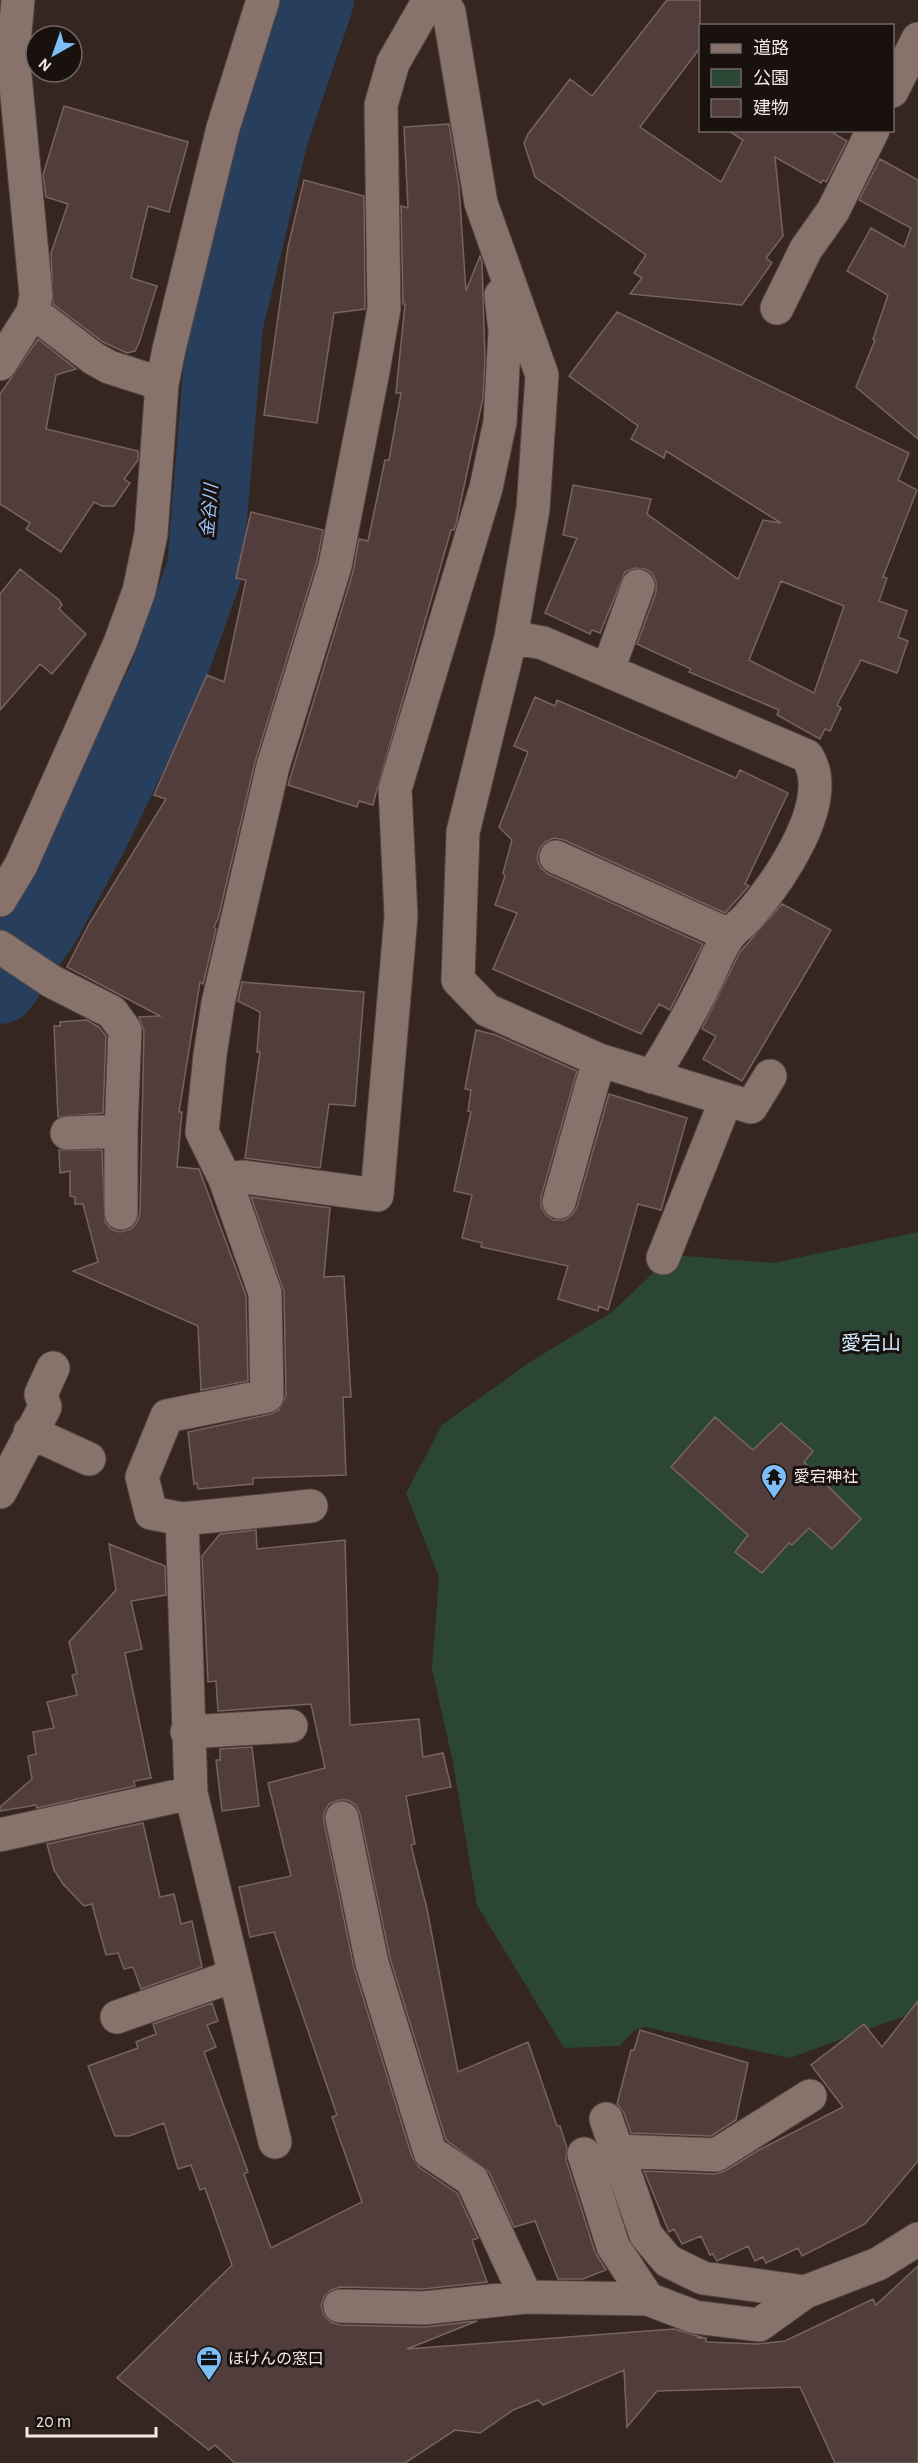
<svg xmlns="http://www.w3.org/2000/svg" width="918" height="2463" viewBox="0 0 918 2463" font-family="'Alegreya Sans','Noto Sans JP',sans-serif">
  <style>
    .green { fill: #2c4636 }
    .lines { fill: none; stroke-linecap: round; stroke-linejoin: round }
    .river { stroke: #283e5d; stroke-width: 76 }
    .building { fill: #503d3c; stroke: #786362; stroke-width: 1.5; fill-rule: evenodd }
    .minor-casing { stroke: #51433e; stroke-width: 35 }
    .minor { stroke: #87736c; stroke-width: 33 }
    .labels { text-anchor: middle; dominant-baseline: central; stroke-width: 6; stroke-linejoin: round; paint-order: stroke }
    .poi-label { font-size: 16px; fill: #f4e9e5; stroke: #18110e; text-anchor: start }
    .water-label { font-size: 18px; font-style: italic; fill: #99c2f9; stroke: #18110e }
    .quarter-label { font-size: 20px; fill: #d0e8fe; stroke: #18110e }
  </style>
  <rect width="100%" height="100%" fill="#362620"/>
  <path class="green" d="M 918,1232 L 918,2011 L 790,2058 L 645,2027 L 635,2030 L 619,2046 L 564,2048 L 477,1905 L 453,1762 L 432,1669 L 439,1577 L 406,1493 L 442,1425 L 530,1362 L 612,1312 L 672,1255 L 774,1263 Z"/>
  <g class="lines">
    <path class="river" d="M 0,986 L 42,924 L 89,837 L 166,679 L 205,569 L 225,324 L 271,133 L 316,0"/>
  </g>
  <path class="building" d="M 667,0 L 700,0 L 700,48 L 640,127 L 721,182 L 743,140 L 727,130 L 828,130 L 847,141 L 826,182 L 823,180 L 821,183 L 775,157 L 783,236 L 766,258 L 772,263 L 742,305 L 630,294 L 642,278 L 634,273 L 646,255 L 535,177 L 524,143 L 528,134 L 570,79 L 592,96 Z
    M 64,106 L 188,142 L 169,212 L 148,206 L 131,278 L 157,286 L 139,343 L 135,351 L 127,353 L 103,342 L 53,304 L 51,253 L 68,204 L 46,197 L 43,175 Z
    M 449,124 L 459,187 L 466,291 L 480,256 L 482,262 L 485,358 L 483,398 L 456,524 L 454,530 L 451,530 L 376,793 L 373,805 L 359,801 L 357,807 L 288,785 L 353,572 L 359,539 L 368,541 L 385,460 L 389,460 L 401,393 L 396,393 L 405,304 L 403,304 L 401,206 L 408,208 L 404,127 Z
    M 880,159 L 918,180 L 918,439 L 856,387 L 875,340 L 873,339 L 888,295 L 847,271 L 871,228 L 904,247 L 911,228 L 859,200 Z
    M 304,180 L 364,196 L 365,309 L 334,313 L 317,423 L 264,415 L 288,247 Z
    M 617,312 L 909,453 L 898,480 L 917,490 L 883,577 L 887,578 L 879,601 L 907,611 L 898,637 L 908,641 L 897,673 L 861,660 L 837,705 L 841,708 L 830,731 L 825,729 L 820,739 L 777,715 L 779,710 L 689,672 L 691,669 L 637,644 L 656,592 L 656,582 L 652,573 L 645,569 L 635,568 L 625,572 L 600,633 L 592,630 L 590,634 L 545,613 L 577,538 L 563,535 L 573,485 L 651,499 L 647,514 L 738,579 L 763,520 L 781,523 L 666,451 L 664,458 L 631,439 L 638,426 L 569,376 ZM 781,581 L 844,606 L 814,693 L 749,660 Z
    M 38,339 L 76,369 L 56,375 L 46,429 L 138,451 L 138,460 L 124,479 L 130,483 L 114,506 L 102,506 L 94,502 L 61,552 L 26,529 L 30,523 L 0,504 L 0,394 Z
    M 251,512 L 323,530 L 317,561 L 255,762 L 218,919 L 214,927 L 216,929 L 203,984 L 200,982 L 179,1112 L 182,1112 L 177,1167 L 199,1169 L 246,1296 L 248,1381 L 201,1390 L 198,1326 L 73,1271 L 98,1262 L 83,1204 L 75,1204 L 75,1197 L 70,1196 L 70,1171 L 60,1173 L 59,1150 L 102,1150 L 105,1222 L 111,1229 L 120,1232 L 131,1229 L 137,1222 L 140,1213 L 144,1031 L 139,1017 L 160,1016 L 67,967 L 89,924 L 166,799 L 154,795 L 207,675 L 224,682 L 246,580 L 236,578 Z
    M 20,569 L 59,600 L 62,605 L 59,609 L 86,634 L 52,674 L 40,664 L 0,710 L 0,594 Z
    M 535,697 L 555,706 L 557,700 L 736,778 L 740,770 L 788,793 L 745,884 L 749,886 L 725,913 L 564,840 L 554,838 L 545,842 L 539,849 L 537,859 L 541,868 L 548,874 L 703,944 L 670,1010 L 659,1004 L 641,1034 L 493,969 L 517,913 L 495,905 L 505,876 L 503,873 L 512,840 L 499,827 L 528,752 L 514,746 Z
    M 782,904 L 831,930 L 742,1081 L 703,1059 L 716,1036 L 702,1029 L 740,952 Z
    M 242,982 L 364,992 L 355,1106 L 329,1104 L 320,1168 L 245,1158 L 260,1052 L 257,1052 L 260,1012 L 238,1001 Z
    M 87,1020 L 99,1027 L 106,1036 L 103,1113 L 58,1117 L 54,1026 L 60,1026 L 60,1022 Z
    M 476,1030 L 496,1035 L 577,1071 L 541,1197 L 541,1207 L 546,1215 L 553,1220 L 564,1220 L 572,1215 L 577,1207 L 609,1094 L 687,1118 L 661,1210 L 638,1204 L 608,1310 L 599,1306 L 598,1311 L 558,1299 L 568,1266 L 481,1247 L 482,1243 L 462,1238 L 472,1195 L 454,1191 L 471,1112 L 468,1111 L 471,1090 L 465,1089 Z
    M 251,1197 L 330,1208 L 324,1277 L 344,1276 L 351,1397 L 343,1397 L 346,1475 L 253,1478 L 253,1484 L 198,1489 L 197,1483 L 194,1484 L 188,1432 L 271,1414 L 279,1410 L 286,1396 L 284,1292 Z
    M 715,1417 L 753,1450 L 781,1423 L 813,1451 L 804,1462 L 861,1519 L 832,1549 L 809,1528 L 792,1545 L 789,1543 L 762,1573 L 735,1552 L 748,1535 L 671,1467 Z
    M 256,1530 L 257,1549 L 345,1540 L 350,1725 L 419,1719 L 423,1757 L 443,1753 L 451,1787 L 406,1796 L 415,1844 L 411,1845 L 427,1909 L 458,2072 L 528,2042 L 557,2126 L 560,2126 L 567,2148 L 566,2160 L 595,2252 L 606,2270 L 583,2279 L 558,2279 L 535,2221 L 514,2227 L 489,2172 L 446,2140 L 390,1958 L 360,1814 L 356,1805 L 348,1800 L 339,1800 L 329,1804 L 324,1813 L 324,1822 L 354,1968 L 412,2157 L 420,2168 L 457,2193 L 478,2238 L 472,2240 L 487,2282 L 423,2289 L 340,2287 L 331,2290 L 324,2297 L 321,2306 L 324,2315 L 331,2322 L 340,2325 L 424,2327 L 477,2321 L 407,2349 L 674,2329 L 701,2337 L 697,2338 L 706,2338 L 706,2342 L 758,2344 L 785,2341 L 873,2299 L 876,2305 L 918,2266 L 918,2463 L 835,2463 L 800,2387 L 657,2391 L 627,2427 L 624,2370 L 543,2405 L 538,2400 L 513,2410 L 480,2433 L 455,2430 L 405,2463 L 235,2463 L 215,2445 L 209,2450 L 117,2378 L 232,2265 L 205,2188 L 200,2190 L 191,2165 L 178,2169 L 164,2123 L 129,2136 L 115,2136 L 88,2066 L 138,2048 L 136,2042 L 156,2034 L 153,2024 L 212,2003 L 218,2021 L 207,2025 L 216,2047 L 204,2052 L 248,2172 L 244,2174 L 271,2248 L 362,2202 L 332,2117 L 337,2115 L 274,1932 L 250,1937 L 239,1887 L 291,1876 L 268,1783 L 325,1768 L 311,1704 L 218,1711 L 216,1681 L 208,1682 L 202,1556 L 220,1534 Z
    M 109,1544 L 165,1566 L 166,1595 L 131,1601 L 142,1649 L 125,1653 L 151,1778 L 134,1781 L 135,1786 L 37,1808 L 36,1805 L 0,1811 L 0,1807 L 32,1779 L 28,1756 L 36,1754 L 33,1732 L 54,1728 L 47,1702 L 77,1695 L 72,1675 L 77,1674 L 69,1642 L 116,1590 Z
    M 252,1747 L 259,1806 L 222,1811 L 216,1760 L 220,1760 L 220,1749 Z
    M 143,1823 L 160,1897 L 174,1894 L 181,1924 L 192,1921 L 202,1967 L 141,1989 L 133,1967 L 124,1969 L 118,1953 L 106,1955 L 92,1904 L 84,1906 L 63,1884 L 54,1870 L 47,1844 Z
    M 918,2001 L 918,2161 L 865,2224 L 802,2256 L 798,2248 L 766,2263 L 763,2257 L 755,2261 L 748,2246 L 717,2261 L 713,2254 L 710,2255 L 701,2236 L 682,2244 L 674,2229 L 669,2232 L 644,2171 L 715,2174 L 725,2171 L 757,2151 L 843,2107 L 811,2065 L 864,2024 L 882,2047 Z
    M 640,2030 L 748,2063 L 736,2120 L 711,2136 L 631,2133 L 624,2113 L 617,2104 L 631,2050 L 634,2050 Z"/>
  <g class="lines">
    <defs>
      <path id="minor" d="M 18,0 L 13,54 L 36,295 L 33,312
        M 440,0 L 449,12 L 481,203 L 542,375 L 533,509 L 511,637 L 463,832 L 458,980 L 487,1010 L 599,1060 L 751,1107 L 770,1076
        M 892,91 L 918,39
        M 777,308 L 806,249 L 833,211 L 873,130
        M 0,364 L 33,312 L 93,358 L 109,367 L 162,384
        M 511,637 L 543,643 L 807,756 C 836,801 778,882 748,917 C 742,924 733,929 728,937 C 718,951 712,970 704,985 C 688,1017 671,1047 652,1077
        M 608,670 L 638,586
        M 556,857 L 729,935
        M 0,900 L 21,865 L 120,643 L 139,591 L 151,534 L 162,384 L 169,349 L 223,128 L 263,0
        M 0,947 L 51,981 L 112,1012 L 125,1030 L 121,1131 L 121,1213
        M 67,1133 L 121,1131
        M 225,1179 L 244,1177 L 377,1195 L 401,916 L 395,789 L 486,488 L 500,422 L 505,331 L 501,295
        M 559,1202 L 599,1060
        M 663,1258 L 726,1100
        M 30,1432 L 89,1459
        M 0,1492 L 45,1407 L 41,1394 L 53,1368
        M 182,1519 L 311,1506
        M 187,1732 L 291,1726
        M 342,1818 L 372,1963 L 430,2152 L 472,2180 L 526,2297
        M 0,1835 L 191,1793
        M 117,2017 L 233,1976
        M 606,2119 L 646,2235 L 668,2261 L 703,2278 L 805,2292 L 878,2264 L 918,2239
        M 275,2142 L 191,1793 L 182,1519 L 151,1513 L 142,1477 L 167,1416 L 267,1396 L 265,1293 L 225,1179 L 202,1132 L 210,1055 L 218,1003 L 273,766 L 335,566 L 373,371 L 384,308 L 381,105 L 393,63 L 429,0
        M 617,2151 L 716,2155 L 810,2096
        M 584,2154 L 613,2246 L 648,2299
        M 340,2306 L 424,2308 L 526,2297 L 648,2299 L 695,2317 L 759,2325 L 805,2292"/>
    </defs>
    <use href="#minor" class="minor-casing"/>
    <use href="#minor" class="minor"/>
  </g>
  <defs>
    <symbol id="temple-pin" viewBox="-11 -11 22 30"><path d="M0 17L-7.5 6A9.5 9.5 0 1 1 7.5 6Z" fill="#7dbef9" stroke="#18110e"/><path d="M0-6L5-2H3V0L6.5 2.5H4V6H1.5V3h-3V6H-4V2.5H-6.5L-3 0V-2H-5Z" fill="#111"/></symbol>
    <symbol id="office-pin" viewBox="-11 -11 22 30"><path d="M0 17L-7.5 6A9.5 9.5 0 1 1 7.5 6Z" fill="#7dbef9" stroke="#18110e"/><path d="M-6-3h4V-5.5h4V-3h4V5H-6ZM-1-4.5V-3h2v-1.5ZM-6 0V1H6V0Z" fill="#111"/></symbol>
  </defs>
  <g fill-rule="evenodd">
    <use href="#temple-pin" x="759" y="1462" width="30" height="40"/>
    <use href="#office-pin" x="194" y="2344" width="30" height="40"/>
  </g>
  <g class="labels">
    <g class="poi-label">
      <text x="794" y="1477">愛宕神社</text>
      <text x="228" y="2359">ほけんの窓口</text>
    </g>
    <g class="water-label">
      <text transform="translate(210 511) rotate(-85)">金谷川</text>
    </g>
    <g class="quarter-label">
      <text x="871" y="1344">愛宕山</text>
    </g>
  </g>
  <rect x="699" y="24" width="195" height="108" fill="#18110e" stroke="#706764" stroke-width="1.5"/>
  <rect x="711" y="44" width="30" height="9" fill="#87736c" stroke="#706764" stroke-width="1.5"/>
  <text x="753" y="54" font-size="18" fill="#f4e9e5">道路</text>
  <rect x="711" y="69" width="30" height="18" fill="#2c4636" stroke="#706764" stroke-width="1.5"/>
  <text x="753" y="84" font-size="18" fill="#f4e9e5">公園</text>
  <rect x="711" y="99" width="30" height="18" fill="#503d3c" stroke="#706764" stroke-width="1.5"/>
  <text x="753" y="114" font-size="18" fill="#f4e9e5">建物</text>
  <g transform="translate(54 54) rotate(220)"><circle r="28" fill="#18110e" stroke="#706764" stroke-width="1.5"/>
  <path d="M0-4.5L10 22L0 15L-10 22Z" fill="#7dbef9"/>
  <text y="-9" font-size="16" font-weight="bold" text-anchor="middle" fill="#f4e9e5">N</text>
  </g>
  <path d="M27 2427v9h129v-9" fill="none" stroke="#f4e9e5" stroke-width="3"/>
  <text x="36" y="2427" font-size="18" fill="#f4e9e5" stroke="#18110e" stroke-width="4.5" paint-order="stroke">20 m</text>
</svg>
